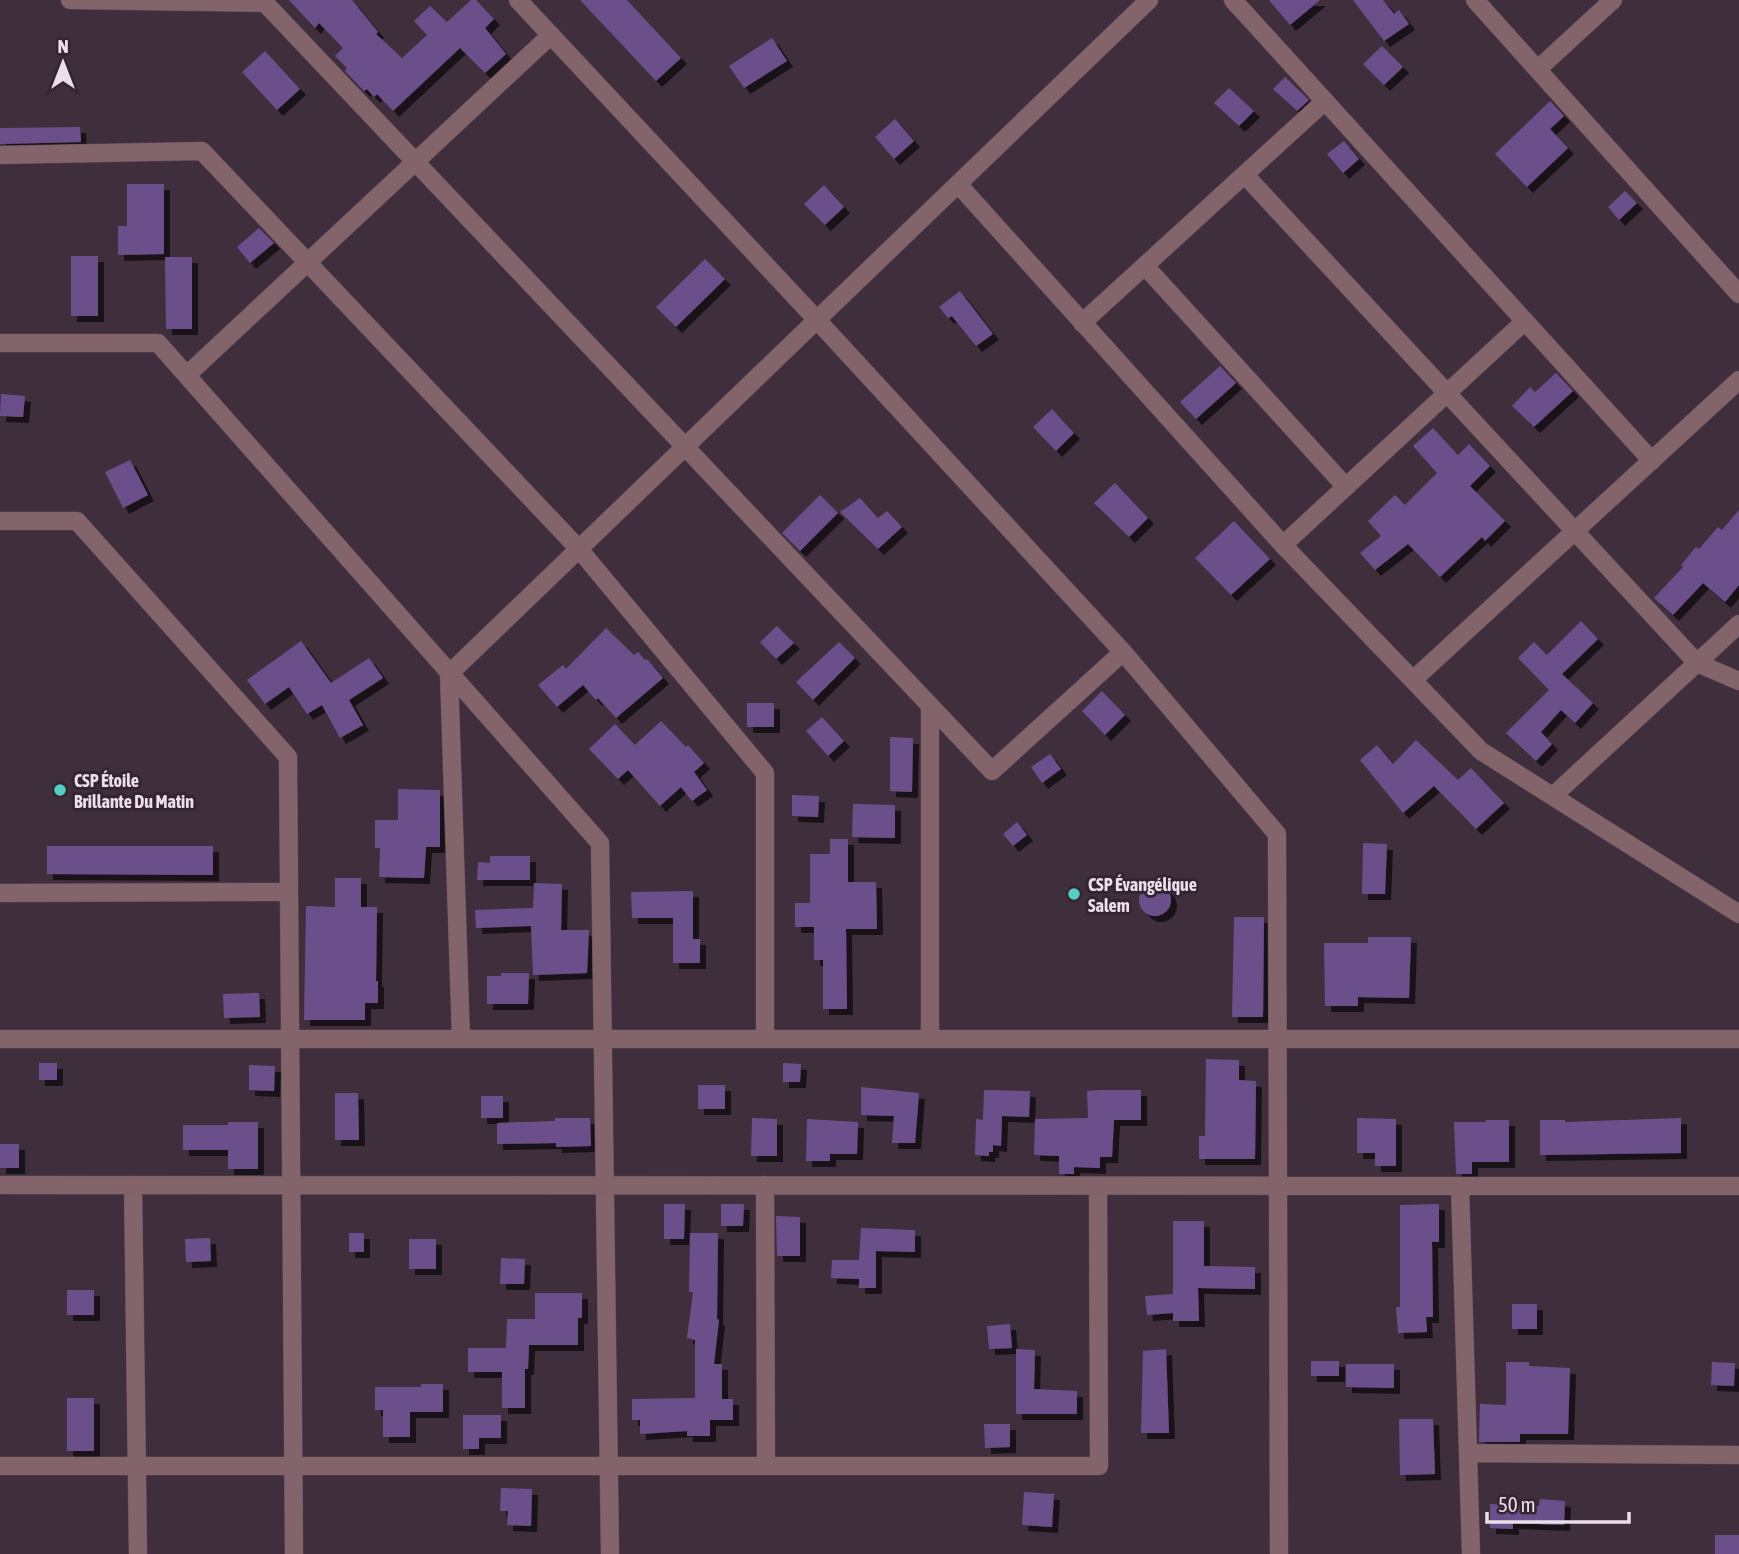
<svg xmlns="http://www.w3.org/2000/svg" width="1739" height="1554" viewBox="0 0 1739 1554" font-family="'Asap Condensed',sans-serif">
  <style>
    .building { fill: #6b508b; filter: url(#shadow) }
    .lines { fill: none; stroke-linecap: round; stroke-linejoin: round }
    .minor-casing { stroke: #5b4a58; stroke-width: 19 }
    .minor { stroke: #84646b; stroke-width: 18 }
    .poi-dot { fill: #56cec2; stroke: #352432; stroke-width: 2.5 }
    .labels { text-anchor: middle; dominant-baseline: central; stroke-width: 6; stroke-linejoin: round; paint-order: stroke }
    .poi-label { font-size: 18px; font-weight: bold; fill: #ebe0e9; stroke: #352432; text-anchor: start }
  </style>
  <defs>
    <filter id="shadow"><feDropShadow dx="6" dy="6" stdDeviation="0" flood-color="#0009"/></filter>
  </defs>
  <rect width="100%" height="100%" fill="#3f2e3c"/>
  <path class="building" d="M 289,0 L 352,0 L 378,32 L 376,34 L 402,58 L 427,35 L 414,21 L 430,6 L 447,22 L 471,0 L 476,0 L 494,19 L 485,28 L 506,54 L 485,73 L 460,48 L 393,111 L 377,94 L 374,97 L 367,89 L 364,91 L 345,71 L 347,68 L 335,56 L 343,48 L 319,23 L 315,28 Z
    M 580,0 L 627,0 L 681,58 L 656,81 Z
    M 1269,0 L 1320,0 L 1290,25 Z
    M 1353,0 L 1383,0 L 1394,14 L 1399,10 L 1409,24 L 1384,41 Z
    M 772,38 L 787,61 L 744,88 L 729,66 Z
    M 1382,46 L 1403,67 L 1384,85 L 1363,64 Z
    M 265,51 L 300,89 L 277,110 L 242,72 Z
    M 1285,77 L 1309,100 L 1297,111 L 1273,89 Z
    M 1229,88 L 1254,111 L 1239,126 L 1214,103 Z
    M 1550,101 L 1564,116 L 1550,129 L 1568,148 L 1527,187 L 1495,154 Z
    M 895,119 L 914,141 L 894,159 L 875,137 Z
    M 80,127 L 81,142 L 0,144 L 0,128 Z
    M 1344,141 L 1359,159 L 1343,173 L 1327,154 Z
    M 127,184 L 164,184 L 164,254 L 118,255 L 118,226 L 127,226 Z
    M 824,185 L 844,207 L 825,225 L 804,204 Z
    M 1625,191 L 1637,203 L 1619,220 L 1608,207 Z
    M 259,228 L 274,243 L 250,263 L 237,247 Z
    M 71,256 L 98,256 L 98,316 L 71,316 Z
    M 165,257 L 192,257 L 192,329 L 166,329 Z
    M 705,259 L 725,279 L 676,327 L 656,307 Z
    M 960,291 L 993,334 L 976,346 L 952,316 L 948,318 L 939,307 Z
    M 1220,366 L 1236,383 L 1196,419 L 1180,402 Z
    M 1556,373 L 1573,391 L 1534,427 L 1512,406 L 1530,387 L 1535,392 Z
    M 1,394 L 25,396 L 23,417 L 0,416 Z
    M 1052,409 L 1074,433 L 1056,451 L 1033,427 Z
    M 1433,428 L 1458,455 L 1469,444 L 1490,466 L 1470,486 L 1505,521 L 1485,541 L 1482,537 L 1440,577 L 1408,544 L 1375,570 L 1360,553 L 1381,536 L 1368,521 L 1395,495 L 1405,505 L 1437,473 L 1413,446 Z
    M 130,460 L 148,495 L 123,508 L 105,472 Z
    M 1115,483 L 1148,518 L 1129,537 L 1094,503 Z
    M 820,495 L 838,513 L 800,551 L 782,533 Z
    M 860,498 L 878,518 L 887,511 L 902,527 L 878,549 L 840,512 Z
    M 1739,510 L 1739,585 L 1725,602 L 1703,583 L 1673,615 L 1654,598 L 1683,567 L 1681,565 L 1696,547 L 1699,549 L 1718,527 L 1722,530 Z
    M 1234,521 L 1270,559 L 1231,595 L 1195,558 Z
    M 1581,621 L 1598,639 L 1562,674 L 1593,703 L 1575,723 L 1561,710 L 1541,732 L 1552,744 L 1536,761 L 1506,733 L 1549,690 L 1518,658 L 1534,642 L 1547,655 Z
    M 777,626 L 794,643 L 776,659 L 760,642 Z
    M 606,628 L 634,655 L 638,652 L 645,660 L 647,659 L 663,678 L 616,718 L 598,698 L 596,700 L 583,685 L 557,707 L 538,685 L 563,665 L 566,669 Z
    M 301,641 L 331,683 L 369,658 L 383,678 L 349,700 L 363,725 L 340,738 L 322,705 L 307,714 L 289,687 L 265,704 L 247,680 Z
    M 839,642 L 855,658 L 813,700 L 796,682 Z
    M 1102,691 L 1125,715 L 1105,735 L 1082,711 Z
    M 747,703 L 774,703 L 774,727 L 747,727 Z
    M 822,717 L 844,741 L 828,756 L 806,731 Z
    M 661,721 L 686,747 L 688,745 L 704,763 L 694,772 L 707,790 L 692,801 L 681,787 L 660,806 L 628,770 L 618,779 L 589,749 L 615,724 L 635,745 Z
    M 890,737 L 913,738 L 912,792 L 890,791 Z
    M 1416,740 L 1458,780 L 1471,768 L 1504,803 L 1476,829 L 1434,786 L 1403,813 L 1360,760 L 1377,745 L 1393,764 Z
    M 1050,754 L 1061,769 L 1042,783 L 1031,767 Z
    M 398,789 L 440,790 L 440,847 L 426,847 L 424,878 L 379,877 L 380,848 L 375,848 L 375,820 L 398,820 Z
    M 792,795 L 819,796 L 818,817 L 792,816 Z
    M 853,804 L 895,805 L 895,838 L 852,837 Z
    M 1017,822 L 1027,835 L 1013,846 L 1003,834 Z
    M 830,839 L 848,839 L 848,882 L 876,882 L 877,929 L 846,929 L 847,1009 L 823,1009 L 823,960 L 814,960 L 814,927 L 795,927 L 795,903 L 810,903 L 810,854 L 830,854 Z
    M 1363,843 L 1387,844 L 1385,894 L 1362,894 Z
    M 47,846 L 213,846 L 213,875 L 47,874 Z
    M 490,856 L 530,856 L 530,880 L 477,880 L 478,862 L 490,863 Z
    M 335,878 L 361,878 L 361,907 L 377,907 L 376,981 L 378,981 L 378,1003 L 365,1003 L 365,1020 L 304,1020 L 306,906 L 335,907 Z
    M 534,883 L 562,884 L 561,930 L 589,930 L 587,973 L 533,975 L 531,926 L 476,928 L 475,910 L 533,908 Z
    M1139 900a16 16 0 1 1 32 0a16 16 0 1 1-32 0Z
    M 693,891 L 693,939 L 700,939 L 700,963 L 673,963 L 673,918 L 632,918 L 631,892 Z
    M 1234,917 L 1264,917 L 1263,1017 L 1232,1017 Z
    M 1368,937 L 1411,937 L 1409,998 L 1358,997 L 1358,1006 L 1325,1006 L 1324,943 L 1368,943 Z
    M 501,973 L 529,973 L 528,1004 L 487,1004 L 487,976 L 501,976 Z
    M 259,993 L 260,1017 L 224,1018 L 223,994 Z
    M 1206,1059 L 1239,1060 L 1239,1080 L 1256,1081 L 1255,1159 L 1199,1159 L 1199,1136 L 1205,1136 Z
    M 39,1063 L 57,1063 L 57,1080 L 39,1080 Z
    M 783,1063 L 801,1064 L 800,1082 L 783,1082 Z
    M 249,1065 L 275,1066 L 274,1091 L 249,1090 Z
    M 698,1085 L 725,1085 L 725,1109 L 698,1109 Z
    M 861,1087 L 919,1093 L 915,1143 L 892,1143 L 894,1116 L 861,1115 Z
    M 984,1090 L 1030,1091 L 1029,1117 L 1002,1116 L 1001,1146 L 993,1145 L 993,1152 L 989,1152 L 989,1156 L 975,1155 L 976,1119 L 983,1120 Z
    M 1100,1090 L 1141,1090 L 1141,1120 L 1114,1120 L 1112,1157 L 1100,1157 L 1100,1168 L 1074,1167 L 1074,1174 L 1059,1174 L 1059,1156 L 1034,1155 L 1035,1119 L 1088,1118 L 1087,1091 Z
    M 335,1093 L 358,1093 L 359,1140 L 335,1140 Z
    M 481,1096 L 503,1096 L 503,1118 L 481,1118 Z
    M 555,1118 L 590,1118 L 591,1146 L 556,1147 L 556,1143 L 497,1144 L 497,1123 L 555,1121 Z
    M 752,1118 L 777,1119 L 777,1156 L 751,1156 Z
    M 1357,1118 L 1396,1119 L 1396,1166 L 1375,1166 L 1375,1153 L 1357,1153 Z
    M 1681,1118 L 1681,1153 L 1540,1155 L 1540,1120 L 1565,1120 L 1565,1122 Z
    M 807,1119 L 858,1122 L 857,1154 L 830,1154 L 830,1161 L 806,1161 Z
    M 1486,1120 L 1509,1120 L 1509,1162 L 1472,1162 L 1472,1174 L 1456,1174 L 1454,1122 L 1486,1122 Z
    M 228,1122 L 258,1122 L 258,1169 L 228,1169 L 228,1150 L 183,1150 L 183,1125 L 228,1125 Z
    M 0,1144 L 19,1144 L 19,1168 L 0,1168 Z
    M 664,1204 L 685,1204 L 684,1239 L 664,1239 Z
    M 721,1204 L 744,1204 L 743,1226 L 721,1226 Z
    M 1439,1204 L 1439,1242 L 1432,1242 L 1433,1317 L 1426,1317 L 1427,1332 L 1398,1333 L 1396,1307 L 1400,1307 L 1400,1205 Z
    M 776,1216 L 800,1217 L 800,1256 L 777,1256 Z
    M 1173,1221 L 1204,1221 L 1204,1266 L 1255,1267 L 1255,1289 L 1198,1288 L 1199,1321 L 1173,1321 L 1173,1313 L 1147,1315 L 1145,1296 L 1173,1294 Z
    M 861,1228 L 915,1230 L 915,1252 L 876,1251 L 876,1288 L 859,1288 L 859,1279 L 831,1278 L 832,1260 L 859,1260 Z
    M 349,1233 L 364,1233 L 364,1252 L 349,1252 Z
    M 690,1233 L 718,1233 L 717,1319 L 719,1320 L 714,1364 L 722,1364 L 722,1399 L 733,1399 L 733,1420 L 710,1420 L 710,1436 L 687,1436 L 687,1431 L 640,1434 L 640,1420 L 632,1420 L 632,1399 L 695,1398 L 695,1340 L 687,1338 L 693,1292 L 689,1292 Z
    M 210,1238 L 211,1261 L 186,1262 L 185,1239 Z
    M 409,1239 L 436,1239 L 436,1269 L 409,1269 Z
    M 501,1258 L 525,1259 L 524,1284 L 500,1284 Z
    M 67,1290 L 94,1290 L 94,1315 L 67,1315 Z
    M 535,1293 L 582,1293 L 582,1318 L 578,1318 L 578,1345 L 529,1345 L 528,1369 L 525,1369 L 525,1408 L 502,1408 L 502,1372 L 468,1372 L 468,1348 L 506,1348 L 507,1319 L 535,1319 Z
    M 1512,1304 L 1537,1304 L 1537,1329 L 1512,1329 Z
    M 1010,1324 L 1012,1348 L 989,1349 L 987,1326 Z
    M 1016,1349 L 1035,1350 L 1034,1389 L 1077,1391 L 1077,1414 L 1016,1414 Z
    M 1166,1349 L 1169,1433 L 1141,1433 L 1143,1351 Z
    M 1311,1361 L 1339,1361 L 1339,1376 L 1311,1376 Z
    M 1506,1362 L 1529,1362 L 1529,1366 L 1570,1368 L 1568,1434 L 1520,1434 L 1520,1442 L 1479,1442 L 1480,1404 L 1506,1405 Z
    M 1712,1362 L 1735,1363 L 1734,1386 L 1711,1385 Z
    M 1346,1364 L 1394,1364 L 1394,1388 L 1346,1387 Z
    M 421,1384 L 443,1384 L 443,1412 L 410,1412 L 410,1437 L 383,1437 L 383,1410 L 375,1410 L 375,1387 L 421,1387 Z
    M 67,1398 L 94,1398 L 94,1451 L 67,1451 Z
    M 463,1415 L 501,1415 L 501,1438 L 479,1438 L 479,1449 L 463,1449 Z
    M 1399,1419 L 1433,1419 L 1435,1474 L 1400,1475 Z
    M 984,1424 L 1010,1424 L 1010,1447 L 985,1448 Z
    M 501,1488 L 532,1489 L 531,1526 L 507,1525 L 508,1511 L 500,1511 Z
    M 1024,1492 L 1054,1494 L 1052,1527 L 1022,1525 Z
    M 1540,1499 L 1565,1501 L 1564,1525 L 1513,1523 L 1513,1529 L 1490,1528 L 1490,1504 L 1539,1506 Z
    M 1715,1535 L 1739,1535 L 1739,1554 L 1715,1554 Z"/>
  <g class="lines">
    <defs>
      <path id="minor" d="M 70,0 L 265,3 L 992,771 L 1123,652
        M 518,0 L 817,320 L 1123,652 L 1277,834 L 1279,1554
        M 1233,0 L 1652,461
        M 1475,0 L 1739,294
        M 1538,69 L 1613,0
        M 0,155 L 202,151 L 579,549 L 765,773 L 765,1039
        M 1245,175 L 1697,663 L 1739,681
        M 958,184 L 1283,545 L 1481,751 L 1739,914
        M 1145,266 L 1346,487
        M 1082,323 L 1325,101
        M 0,343 L 158,343 L 600,843 L 610,1554
        M 187,375 L 551,35
        M 0,521 L 77,521 L 288,757 L 294,1554
        M 1283,545 L 1525,321
        M 1413,680 L 1739,380
        M 930,705 L 930,1039
        M 1553,796 L 1739,624
        M 0,893 L 289,892
        M 0,1039 L 1739,1039
        M 461,1039 L 449,674 L 1149,0
        M 0,1185 L 1739,1186
        M 133,1185 L 138,1554
        M 765,1185 L 766,1466
        M 1460,1186 L 1471,1554
        M 1468,1453 L 1739,1455
        M 0,1466 L 1099,1466 L 1098,1186"/>
    </defs>
    <use href="#minor" class="minor-casing"/>
    <use href="#minor" class="minor"/>
  </g>
  <g class="poi-dot">
    <circle cx="60" cy="790" r="7"/>
    <circle cx="1074" cy="894" r="7"/>
  </g>
  <g class="labels">
    <g class="poi-label">
      <text x="74" y="780">CSP Étoile<tspan x="74" dy="21">Brillante Du Matin</tspan></text>
      <text x="1088" y="884">CSP Évangélique<tspan x="1088" dy="21">Salem</tspan></text>
    </g>
  </g>
  <g transform="translate(63 63)" stroke="#352432" stroke-width="5" paint-order="stroke">
  <path d="M0-5L12 26L0 18L-12 26Z" fill="#ebe0e9"/>
  <text y="-10" font-size="19" font-weight="bold" text-anchor="middle" fill="#ebe0e9">N</text>
  </g>
  <path d="M1487 1512v10h142v-10" fill="none" stroke="#ebe0e9" stroke-width="3.5"/>
  <text x="1498" y="1512" font-size="21" fill="#ebe0e9" stroke="#352432" stroke-width="5" paint-order="stroke">50 m</text>
</svg>
